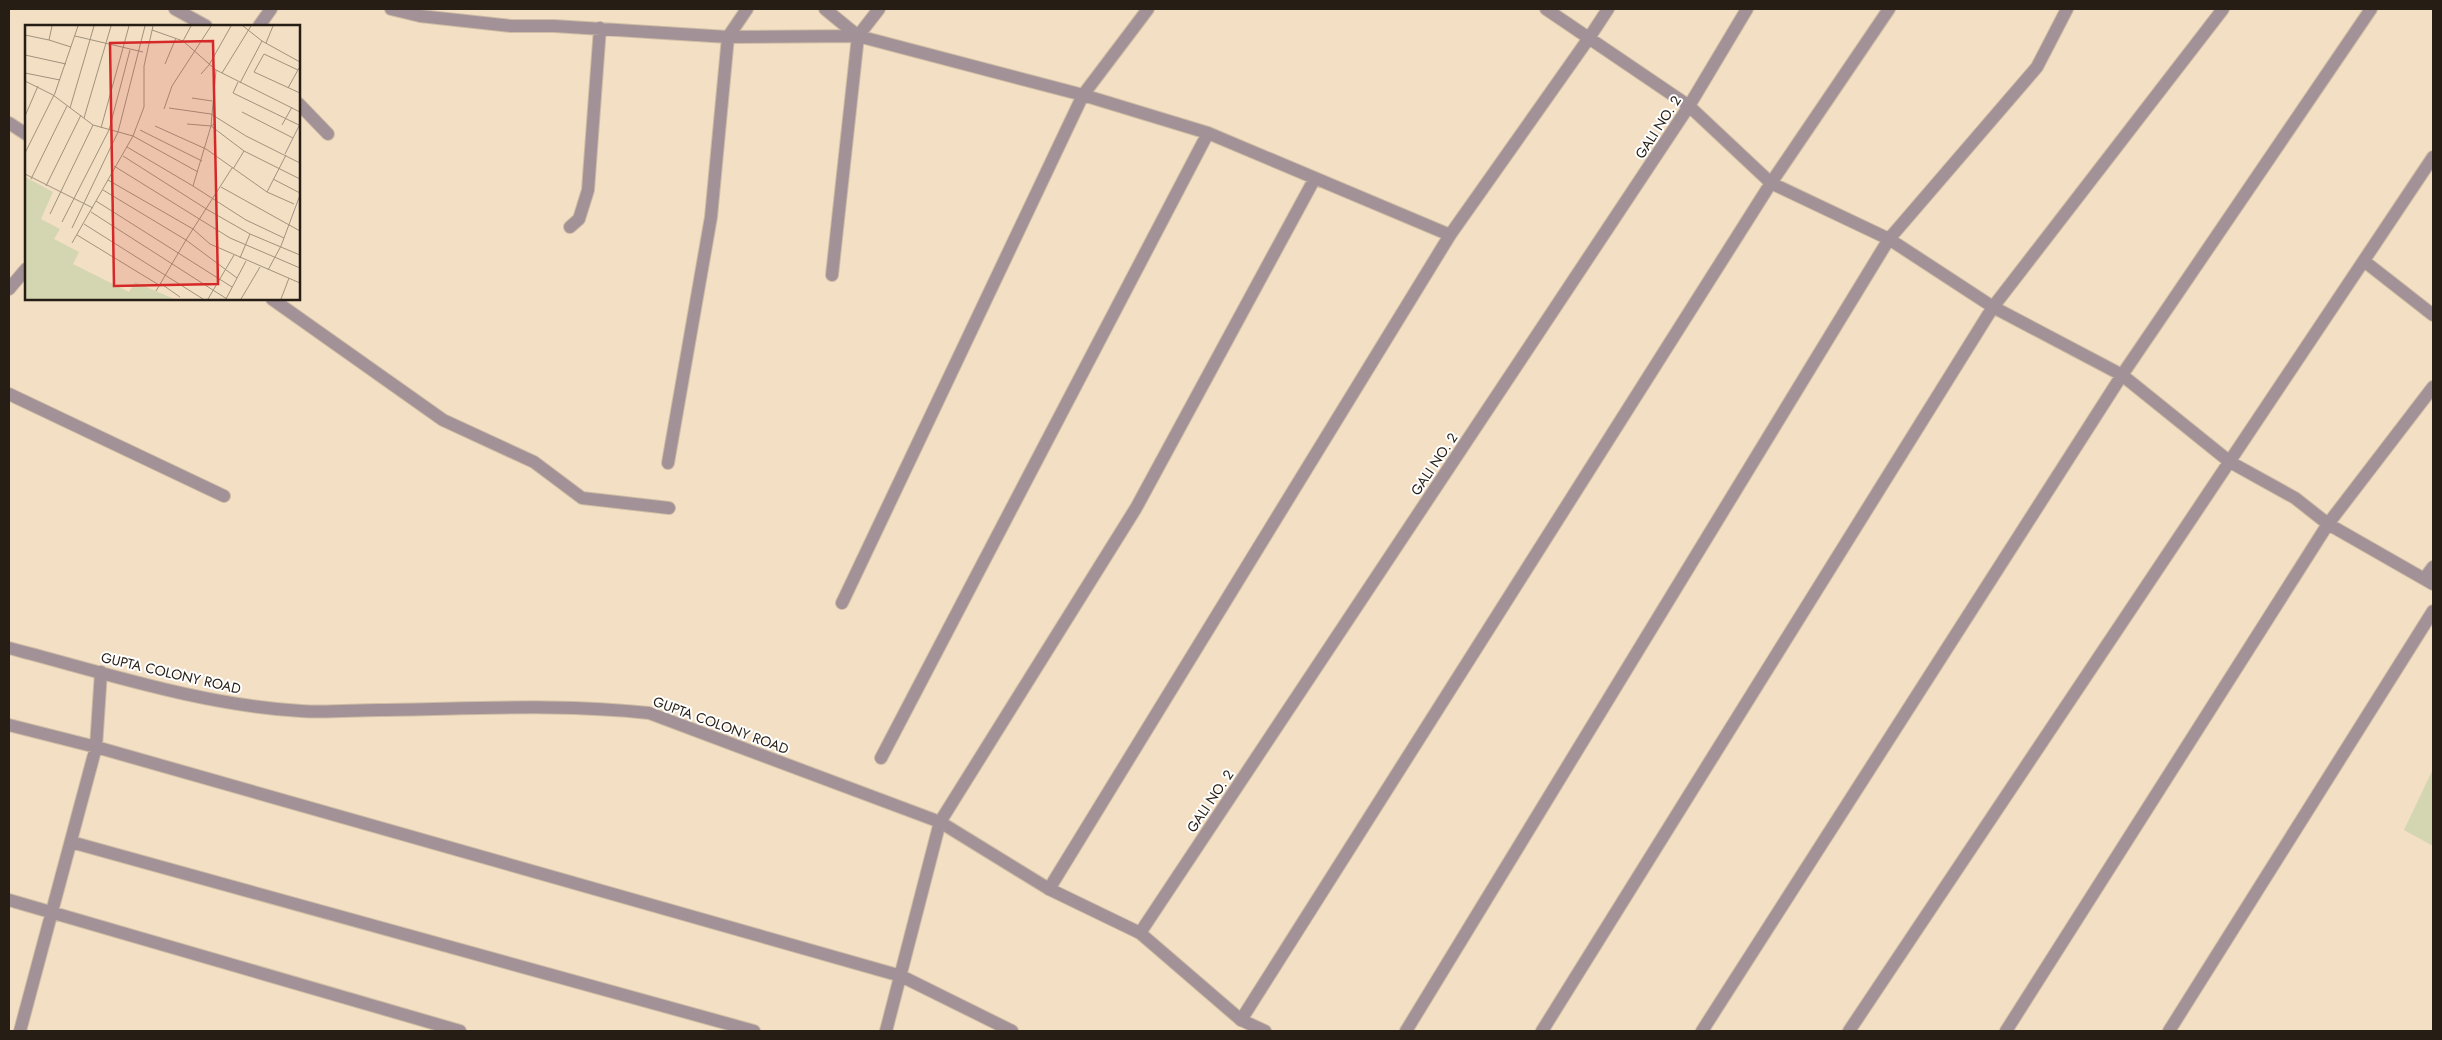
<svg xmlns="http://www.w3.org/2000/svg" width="2442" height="1040" viewBox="0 0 2442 1040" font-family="Jost,sans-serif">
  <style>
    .green { fill: #d3d6b1 }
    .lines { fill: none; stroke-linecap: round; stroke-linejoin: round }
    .minor-casing { stroke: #cebca4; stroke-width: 14 }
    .tertiary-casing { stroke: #cebca4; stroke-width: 14 }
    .minor { stroke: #a29297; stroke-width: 12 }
    .tertiary { stroke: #a29297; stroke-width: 12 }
    .labels { text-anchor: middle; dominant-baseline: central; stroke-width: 4; stroke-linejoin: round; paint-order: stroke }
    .street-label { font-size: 14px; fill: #261e14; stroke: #fff }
    .inset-road { fill: none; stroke: #a1927d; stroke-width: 1 }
    .view { fill: #d62828; fill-opacity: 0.15; stroke: #d62828; stroke-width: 2.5 }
    .inset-edge { fill: none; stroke: #261e14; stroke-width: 2.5 }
  </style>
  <rect width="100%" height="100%" fill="#f3dfc3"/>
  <path class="green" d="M 2433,769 L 2433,846 L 2404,830 Z"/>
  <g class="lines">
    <defs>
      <path id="minor" d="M 175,9 L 206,26
        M 391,9 L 420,16 L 511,26 L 554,26 L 728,37 L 858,36 L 1083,95 L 1208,133 L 1450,235 L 1049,889
        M 825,9 L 858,36 L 832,275
        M 2223,9 L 1993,307 L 2122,375 L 2230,462 L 2295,498 L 2328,524 L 2433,584
        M 259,26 L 271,9
        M 858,36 L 879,9
        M 299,104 L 328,134
        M 9,123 L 26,134
        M 570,227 L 579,219 L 588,190 L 600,28
        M 1450,235 L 1589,38 L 1608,9
        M 2364,261 L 2433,315
        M 9,289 L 26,269
        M 272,299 L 443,420 L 534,462 L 582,498 L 669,508
        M 9,394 L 224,496
        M 668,463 L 711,217 L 728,37 L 747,9
        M 2424,579 L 2433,567
        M 842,603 L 1083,95 L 1148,9
        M 9,725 L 96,747 L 901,976 L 1012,1031
        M 881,758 L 1208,133
        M 71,842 L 754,1031
        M 9,900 L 460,1031
        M 1140,933 L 1689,106 L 1747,9
        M 1241,1020 L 1771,183 L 1889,9
        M 20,1031 L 96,747 L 101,672
        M 886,1031 L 940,822 L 1136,508 L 1315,178
        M 1406,1031 L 1889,239 L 2037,67 L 2067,9
        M 1542,1031 L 1993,307 L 1889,239 L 1771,183 L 1689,106 L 1546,9
        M 1702,1031 L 2122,375 L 2371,9
        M 1849,1031 L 2433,157
        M 2006,1031 L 2328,524 L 2433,387
        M 2169,1031 L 2433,611"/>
      <path id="tertiary" d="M 9,648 C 105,673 201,705 301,711 C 327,713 354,710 380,710 C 470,709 560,703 649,713 L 940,822 L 1049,889 L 1140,933 L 1241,1020 L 1265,1031"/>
    </defs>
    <use href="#minor" class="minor-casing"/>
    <use href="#tertiary" class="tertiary-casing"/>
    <use href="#minor" class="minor"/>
    <use href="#tertiary" class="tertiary"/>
  </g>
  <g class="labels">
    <g class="street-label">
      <text transform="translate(1658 127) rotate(-57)">GALI NO. 2</text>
      <text transform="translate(1434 464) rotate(-56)">GALI NO. 2</text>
      <text transform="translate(171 673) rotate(13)">GUPTA COLONY ROAD</text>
      <text transform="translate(721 725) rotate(20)">GUPTA COLONY ROAD</text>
      <text transform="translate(1210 801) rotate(-56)">GALI NO. 2</text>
    </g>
  </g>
  <g transform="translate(25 25)">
    <rect width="275" height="275" fill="#f3dfc3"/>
    <path d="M 0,152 L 28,167 L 16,194 L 35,204 L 29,214 L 54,227 L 48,239 L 104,267 L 110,257 L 149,274 L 0,274 Z" fill="#d3d6b1"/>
    <path class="inset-road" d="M 218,1 L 237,16 L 275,37M 0,10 L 24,15 L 27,1M 50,11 L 118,27M 24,15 L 46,22M 158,16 L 166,1M 241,18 L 248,1M 0,30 L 41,39M 140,39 L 151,13M 191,45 L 275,87M 273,45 L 239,29 L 229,47 L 275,68M 0,48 L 35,55M 197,48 L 226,1M 176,49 L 184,40 L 206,1M 0,56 L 28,70 L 68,100 L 108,111 L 173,147M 213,57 L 208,68 L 274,100M 215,58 L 237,16M 263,63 L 274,43M 167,73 L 187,76M 45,83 L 69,1M 144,83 L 186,89 L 221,111 L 275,138M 139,84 L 147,61 L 186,1M 217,87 L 268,113M 0,91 L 13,61M 59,93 L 86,1M 162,99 L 186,101 L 189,99M 257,100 L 267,82M 130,101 L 181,124 L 242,167 L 269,179M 186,101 L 219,126 L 275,154M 76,103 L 104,1M 115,105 L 177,136M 102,122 L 168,161 L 186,101 L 191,45 L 158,16 L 127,5M 0,128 L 30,68 L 53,1M 260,129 L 275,99M 98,131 L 183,185 L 225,209 L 275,230M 89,141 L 205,213 L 275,243M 208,144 L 219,126M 0,149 L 68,183M 6,154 L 42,81M 248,154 L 275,168M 83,155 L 168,204 L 185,219 L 275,258M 21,161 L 56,90M 168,161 L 221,195 L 259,213M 196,162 L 275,206M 78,165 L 161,215 L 207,143M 242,167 L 261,130M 71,176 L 207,262M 66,187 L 202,274M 25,189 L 68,100M 37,197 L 84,105 L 105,25M 59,199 L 178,274M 47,203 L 93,107 L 120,1M 52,210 L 134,260M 47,218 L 108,111 L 119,82 L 119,41 L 128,1M 215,233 L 225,209M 243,245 L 256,221 L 275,170M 135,258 L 155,272M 131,266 L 161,215 L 212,253M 183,274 L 209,230M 201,274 L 221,236M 216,274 L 235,242M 256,274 L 264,253"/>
    <path class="view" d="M 188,16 L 193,259 L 89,261 L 85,18 Z"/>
    <rect width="275" height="275" class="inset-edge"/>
  </g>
  <rect width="2442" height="1040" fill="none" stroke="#261e14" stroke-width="20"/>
</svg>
